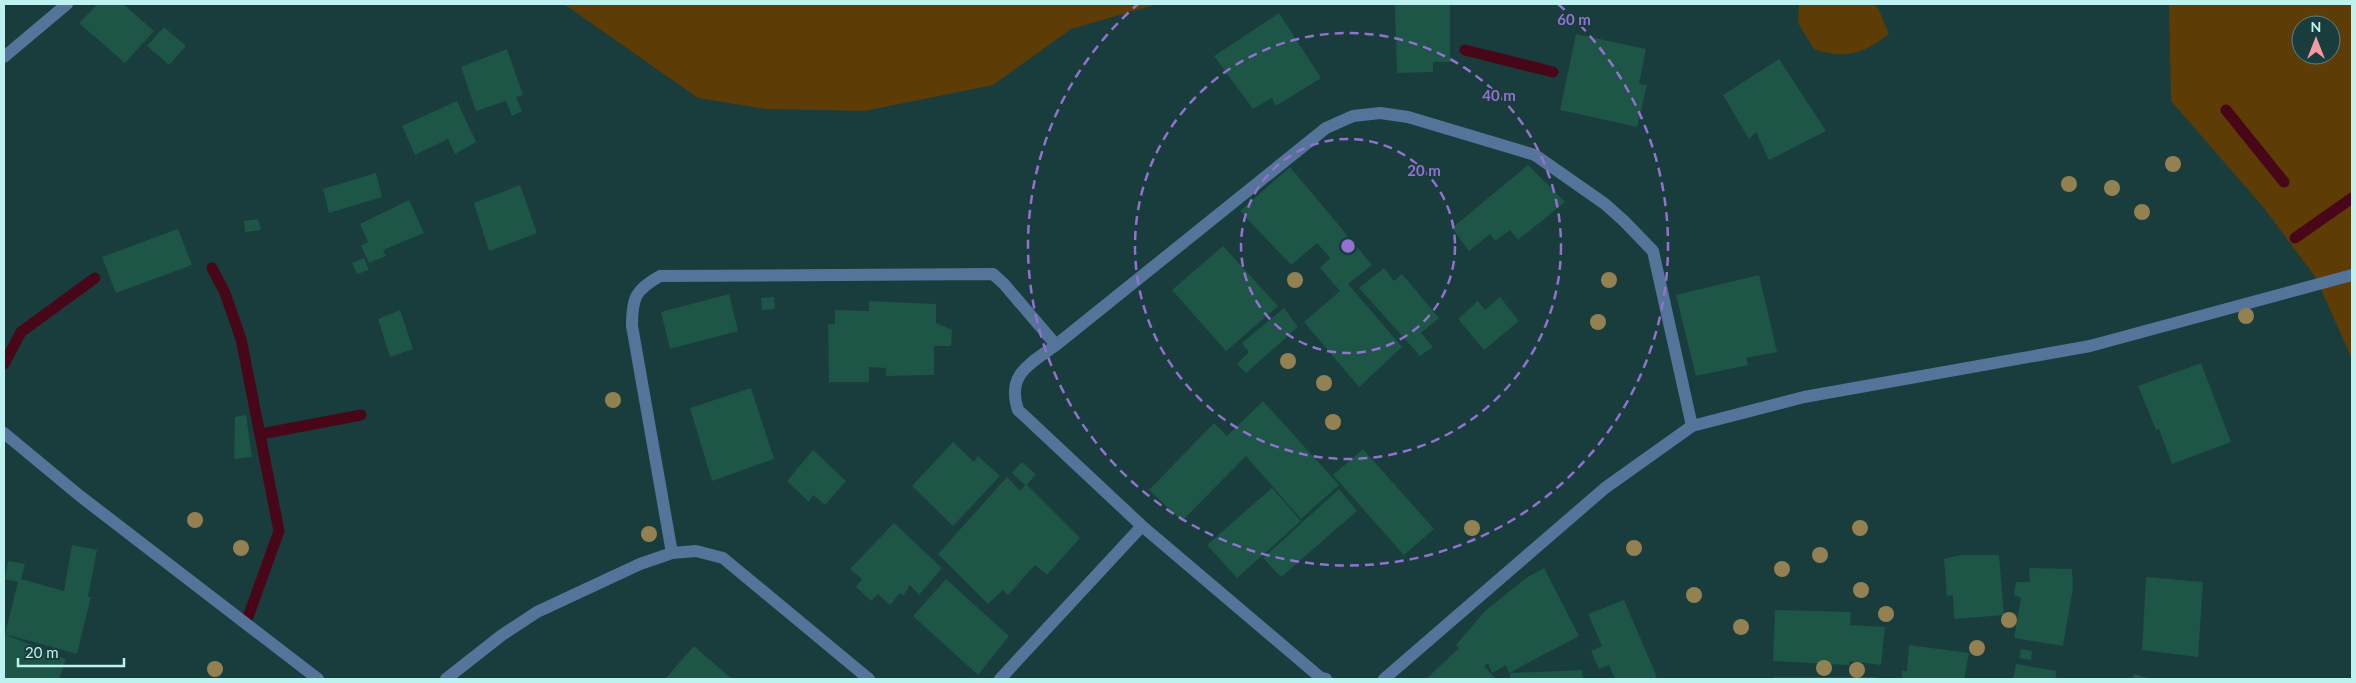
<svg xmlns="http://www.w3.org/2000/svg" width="2356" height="683" viewBox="0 0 2356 683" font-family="Lato,sans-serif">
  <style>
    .green { fill: #5d3c05; fill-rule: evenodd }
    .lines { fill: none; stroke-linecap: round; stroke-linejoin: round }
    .stream { stroke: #480718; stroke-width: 11 }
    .building { fill: #1d5546 }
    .minor { stroke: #54749a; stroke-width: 12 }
    .tree { fill: #938152 }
    .ring { fill: none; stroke: #9271d0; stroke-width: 2.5; stroke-dasharray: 9 6 }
    .centre { fill: #9271d0; stroke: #183d3c; stroke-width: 2.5 }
    .ring-label { font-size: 15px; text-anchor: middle; font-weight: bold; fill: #9271d0; stroke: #183d3c; stroke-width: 4.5; stroke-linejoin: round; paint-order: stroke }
  </style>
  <rect width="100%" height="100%" fill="#183d3c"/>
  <path class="green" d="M 564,4 L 1158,4 L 1071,29 L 993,85 L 865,111 L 765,109 L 698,98 Z
    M 1799,4 L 1874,4 L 1878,8 L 1889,34 C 1863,54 1845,60 1814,49 L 1798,23 Z
    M 2169,4 L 2352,4 L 2352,359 L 2316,278 L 2264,208 L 2171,101 ZM 2301,25 L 2331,25 L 2331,55 L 2301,55 Z"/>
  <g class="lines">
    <path class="stream" d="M 1465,50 L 1553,72
      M 2226,110 L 2284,182
      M 2295,238 L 2352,198
      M 212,268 L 225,293 L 241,339 L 279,531 L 248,617
      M 4,364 L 21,332 L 95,278
      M 261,434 L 361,415"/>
  </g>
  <path class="building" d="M 98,4 L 123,4 L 154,31 L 125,63 L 79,23 Z
    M 1398,4 L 1450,4 L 1450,62 L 1433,62 L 1433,72 L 1397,73 L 1395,5 Z
    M 1279,13 L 1321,78 L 1276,106 L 1272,98 L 1253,109 L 1214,56 Z
    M 164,27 L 186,46 L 169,65 L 147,46 Z
    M 1576,34 L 1646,49 L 1639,84 L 1647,85 L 1637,127 L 1560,110 Z
    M 507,49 L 523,95 L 516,97 L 522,111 L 512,116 L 506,101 L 476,111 L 461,67 Z
    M 1779,59 L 1826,131 L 1769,160 L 1756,132 L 1749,139 L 1723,95 Z
    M 457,101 L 476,142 L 455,154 L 448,139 L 415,155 L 402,126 Z
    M 1528,165 L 1565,202 L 1518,240 L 1510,230 L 1495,241 L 1490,234 L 1469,251 L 1452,228 Z
    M 1290,167 L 1372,265 L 1348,284 L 1402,347 L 1359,387 L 1304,322 L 1340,291 L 1320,268 L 1330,258 L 1317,243 L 1291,265 L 1240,211 Z
    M 376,173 L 382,197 L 329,213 L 323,189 Z
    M 520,185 L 537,233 L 489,251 L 474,203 Z
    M 409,200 L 424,233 L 383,250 L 386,256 L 369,263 L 361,246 L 368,242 L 360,224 Z
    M 258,219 L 261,230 L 245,232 L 244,221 Z
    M 178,229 L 192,265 L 116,293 L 102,257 Z
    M 1223,246 L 1278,306 L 1226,351 L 1172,290 Z
    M 364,258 L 369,270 L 357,274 L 352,263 Z
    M 1384,268 L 1394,281 L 1402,274 L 1439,318 L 1421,333 L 1433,347 L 1420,356 L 1359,288 Z
    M 1759,275 L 1777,352 L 1746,358 L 1748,365 L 1696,376 L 1676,295 Z
    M 729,294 L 738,331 L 670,349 L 661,312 Z
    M 774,297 L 775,309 L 762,310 L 761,298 Z
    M 1500,297 L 1519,321 L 1484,350 L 1458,319 L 1478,301 L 1485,310 Z
    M 869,301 L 936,304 L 936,323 L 952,330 L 951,346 L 934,346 L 934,375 L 886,376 L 886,368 L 869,367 L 869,382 L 829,382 L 828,324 L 835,324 L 835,310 L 869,311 Z
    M 1284,308 L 1298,327 L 1246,373 L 1237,364 L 1249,352 L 1242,343 Z
    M 400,310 L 413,349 L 390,357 L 378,319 Z
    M 2201,363 L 2231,442 L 2172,464 L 2159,429 L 2156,430 L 2138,386 Z
    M 751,388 L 774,459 L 712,481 L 690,408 Z
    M 1263,401 L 1339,485 L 1301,519 L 1246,456 L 1182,521 L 1149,490 L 1214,423 L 1227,436 Z
    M 246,415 L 252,457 L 234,459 L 235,417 Z
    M 953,442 L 974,462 L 978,456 L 1000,476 L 953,526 L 912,486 Z
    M 1363,449 L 1434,529 L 1404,555 L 1333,475 Z
    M 813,450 L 846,481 L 825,505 L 813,495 L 809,502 L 787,481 Z
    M 1022,462 L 1036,474 L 1027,485 L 1080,538 L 1047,575 L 1035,565 L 1008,595 L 1003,590 L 988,604 L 938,554 L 1007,477 L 1020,491 L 1025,485 L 1012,473 Z
    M 1272,488 L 1301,521 L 1237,578 L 1207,545 Z
    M 1339,489 L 1357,511 L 1281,577 L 1263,558 Z
    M 894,523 L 942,568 L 919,595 L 910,585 L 903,596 L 900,593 L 890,605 L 878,594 L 871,601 L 856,587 L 862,579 L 850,569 Z
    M 72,545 L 97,550 L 88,597 L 91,597 L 77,654 L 5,634 L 18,582 L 5,579 L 8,561 L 25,564 L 21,579 L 64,591 Z
    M 1961,555 L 1999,555 L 2004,615 L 1954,619 L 1953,595 L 1947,596 L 1944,559 Z
    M 1544,568 L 1579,636 L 1509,673 L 1506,665 L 1492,673 L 1488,663 L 1484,666 L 1496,679 L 1426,679 L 1459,648 L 1456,645 L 1485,611 L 1526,578 Z
    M 2029,568 L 2072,569 L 2073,588 L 2063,646 L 2014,638 L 2021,598 L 2014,595 L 2016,582 L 2030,582 Z
    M 2146,577 L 2203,582 L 2198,657 L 2142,650 Z
    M 946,579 L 1009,636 L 978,675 L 913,616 Z
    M 1624,600 L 1657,677 L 1651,679 L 1615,679 L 1609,665 L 1599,669 L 1591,651 L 1602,646 L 1588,614 Z
    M 1775,610 L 1851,612 L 1850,625 L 1885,627 L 1881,665 L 1849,661 L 1849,665 L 1773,661 Z
    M 4,634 L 66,659 L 59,679 L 4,679 Z
    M 1909,645 L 1969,653 L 1964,679 L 1902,679 L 1902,671 L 1907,671 Z
    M 694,646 L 732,679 L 665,679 Z
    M 2021,649 L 2032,651 L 2031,660 L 2019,658 Z
    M 2016,664 L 2057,671 L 2055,679 L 2013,679 Z
    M 1582,670 L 1583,679 L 1510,679 L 1510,673 Z
    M 2134,674 L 2152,679 L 2132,679 Z
    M 1774,677 L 1877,677 L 1877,679 L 1774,679 Z"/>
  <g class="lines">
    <path class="minor" d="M 4,57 L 67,4
      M 4,433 L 80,496 L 318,679
      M 672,553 L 632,326 C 632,298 635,290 660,276 L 993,274 L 1004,284 L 1056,345
      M 446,679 L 502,635 L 537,612 L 640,564 L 672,553 L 696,551 L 723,558 L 869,679
      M 1000,679 L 1142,526
      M 1326,679 L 1321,678 L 1142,526 L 1018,410 C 1006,374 1030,364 1056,345 L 1326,128 L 1353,116 L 1380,113 L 1408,117 L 1535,155 L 1605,204 L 1624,221 L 1653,251 L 1692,426
      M 1384,679 L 1605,488 L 1692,426 L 1804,397 L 2090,346 L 2352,275"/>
  </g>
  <g class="tree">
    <circle cx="2173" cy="164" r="8"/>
    <circle cx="2069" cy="184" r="8"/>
    <circle cx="2112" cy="188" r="8"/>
    <circle cx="2142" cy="212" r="8"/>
    <circle cx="1295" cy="280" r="8"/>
    <circle cx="1609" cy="280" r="8"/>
    <circle cx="2246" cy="316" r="8"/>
    <circle cx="1598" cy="322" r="8"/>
    <circle cx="1288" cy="361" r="8"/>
    <circle cx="1324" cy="383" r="8"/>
    <circle cx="613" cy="400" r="8"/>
    <circle cx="1333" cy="422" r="8"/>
    <circle cx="195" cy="520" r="8"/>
    <circle cx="1472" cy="528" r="8"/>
    <circle cx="1860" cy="528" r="8"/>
    <circle cx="649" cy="534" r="8"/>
    <circle cx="241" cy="548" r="8"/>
    <circle cx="1634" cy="548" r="8"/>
    <circle cx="1820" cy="555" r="8"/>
    <circle cx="1782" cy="569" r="8"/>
    <circle cx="1861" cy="590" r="8"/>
    <circle cx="1694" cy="595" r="8"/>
    <circle cx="1886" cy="614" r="8"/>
    <circle cx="2009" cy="620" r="8"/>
    <circle cx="1741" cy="627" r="8"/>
    <circle cx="1977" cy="648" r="8"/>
    <circle cx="1824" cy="668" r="8"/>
    <circle cx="215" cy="669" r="8"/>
    <circle cx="1857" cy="670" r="8"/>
  </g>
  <g class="ring">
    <circle cx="1348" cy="246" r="107"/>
    <circle cx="1348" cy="246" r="213"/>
    <path d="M1558 4A320 320 0 1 1 1138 4"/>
  </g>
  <circle cx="1348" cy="246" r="8" class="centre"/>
  <g class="ring-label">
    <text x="1574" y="25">60 m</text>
    <text x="1499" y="101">40 m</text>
    <text x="1424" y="176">20 m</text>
  </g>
  <rect width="2356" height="683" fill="none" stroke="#bef2f0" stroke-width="10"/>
  <g transform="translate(2316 40)"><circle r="24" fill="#183d3c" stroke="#5a8584"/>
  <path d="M0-4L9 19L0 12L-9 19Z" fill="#f49aa4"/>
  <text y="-8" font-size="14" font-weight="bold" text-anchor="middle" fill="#bef2f0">N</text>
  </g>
  <path d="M18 658v8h106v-8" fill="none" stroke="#bef2f0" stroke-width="2.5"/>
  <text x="25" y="658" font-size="15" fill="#bef2f0" stroke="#183d3c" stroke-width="4" paint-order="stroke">20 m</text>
</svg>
